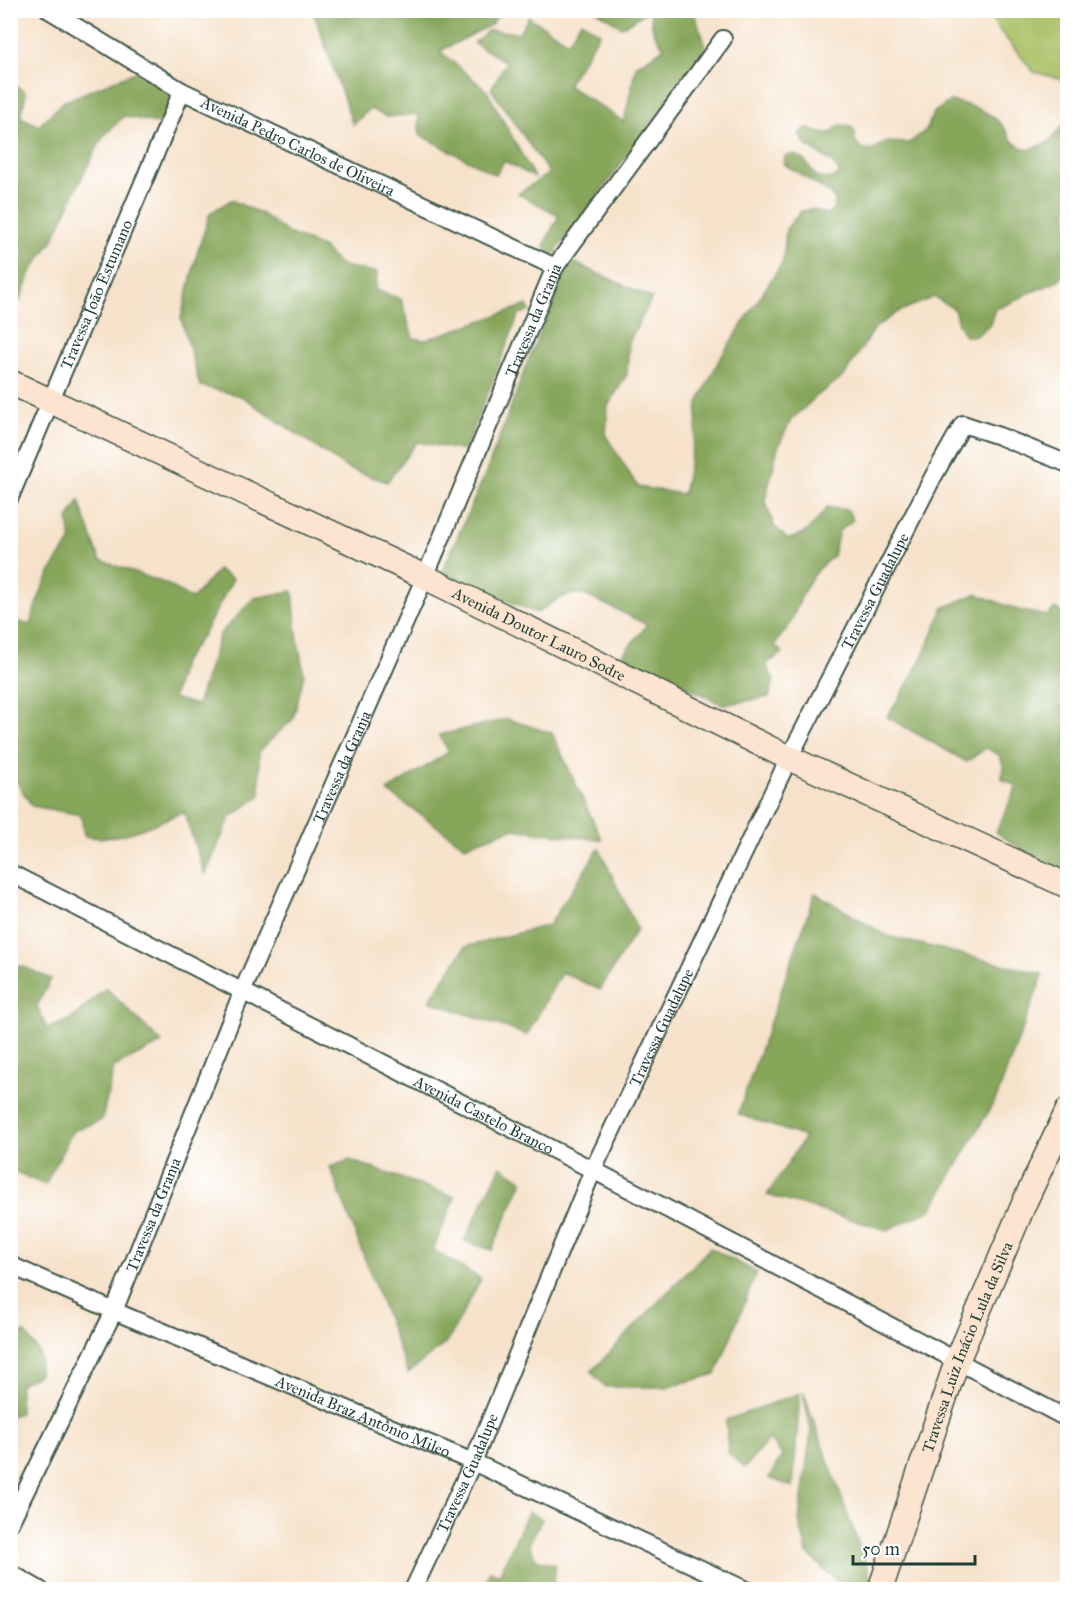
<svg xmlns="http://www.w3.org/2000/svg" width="1078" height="1600" viewBox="0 0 1078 1600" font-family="'IM FELL Great Primer',serif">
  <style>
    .green { fill: #a8bf64; stroke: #647e4c; stroke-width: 1.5 }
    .forest { fill: #86a65a; stroke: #527247; stroke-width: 1.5 }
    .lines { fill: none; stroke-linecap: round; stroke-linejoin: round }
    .street-casing { stroke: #3f564a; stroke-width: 20 }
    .secondary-casing { stroke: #3f564a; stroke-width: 27 }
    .street { stroke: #fff; stroke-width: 16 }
    .secondary { stroke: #fde4d0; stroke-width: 24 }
    .labels { text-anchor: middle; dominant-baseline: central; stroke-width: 4.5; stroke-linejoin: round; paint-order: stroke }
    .street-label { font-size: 16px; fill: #1f3d34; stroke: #fff }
  </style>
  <rect width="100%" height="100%" fill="#fff"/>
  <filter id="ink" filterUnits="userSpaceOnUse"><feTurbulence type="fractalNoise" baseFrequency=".0167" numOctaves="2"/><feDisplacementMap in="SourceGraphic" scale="12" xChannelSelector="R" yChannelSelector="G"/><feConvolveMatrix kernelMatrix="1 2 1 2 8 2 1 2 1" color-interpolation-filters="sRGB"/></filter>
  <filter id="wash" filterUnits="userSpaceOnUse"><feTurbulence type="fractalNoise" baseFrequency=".008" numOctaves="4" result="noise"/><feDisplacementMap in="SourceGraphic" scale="24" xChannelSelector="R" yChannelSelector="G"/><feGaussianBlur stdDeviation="1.35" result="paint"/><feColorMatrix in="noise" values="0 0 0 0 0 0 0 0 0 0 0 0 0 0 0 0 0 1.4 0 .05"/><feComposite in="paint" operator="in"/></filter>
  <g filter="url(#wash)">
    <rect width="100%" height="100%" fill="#f6e2ca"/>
    <path class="green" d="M 987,11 L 1067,11 L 1067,88 L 1060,79 L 1034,72 L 999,30 Z"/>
    <path class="forest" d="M 313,11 L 501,11 L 491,25 L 440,51 L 487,91 L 534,177 L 504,161 L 496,175 L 420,135 L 418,114 L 387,117 L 370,109 L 353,125 Z
      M 597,11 L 648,11 L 622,27 Z
      M 650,11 L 693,11 L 707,48 L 552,257 L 544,245 L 559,215 L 518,194 L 549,173 L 491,89 L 506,62 L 474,43 L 489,30 L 519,33 L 529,17 L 568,42 L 581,21 L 600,33 L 567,85 L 624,122 L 636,66 L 664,48 L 653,31 Z
      M 142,69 L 166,84 L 170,103 L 167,125 L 124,116 L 103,137 L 83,175 L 54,238 L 31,272 L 19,302 L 10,299 L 10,81 L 26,93 L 21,117 L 39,126 L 63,102 Z
      M 950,101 C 967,104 990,111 1002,125 C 1015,140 1005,140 1028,150 L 1049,142 L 1067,121 L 1068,268 C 1062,284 1042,287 1029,293 C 1016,300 1009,305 995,309 L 990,324 L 976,336 L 965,336 L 958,324 L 954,309 L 934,297 L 898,312 L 875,328 L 844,376 L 818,395 L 791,420 L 778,447 L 765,501 L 774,526 L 787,539 C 807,536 816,523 827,507 L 848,510 L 853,520 L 839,531 L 833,556 L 817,570 L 805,589 L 789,626 L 774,645 L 783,653 L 766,664 L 774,680 L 769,697 L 723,705 L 622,655 L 647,625 C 638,620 585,594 579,594 C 563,593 549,605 537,613 L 441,574 L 487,470 L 527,363 L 571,261 L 652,298 L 629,342 L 627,374 L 608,406 L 606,436 L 638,487 L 683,494 L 696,431 L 698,403 L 719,360 L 783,262 L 786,229 L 801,211 L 812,209 L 826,214 L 832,211 L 836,201 L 827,191 L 784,164 L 785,156 C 788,156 792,154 795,155 C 815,160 807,189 840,175 C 832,153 809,156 799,134 L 807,128 L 818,133 L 831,133 L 840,125 L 851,126 L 855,132 L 855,142 L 861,148 L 871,151 L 885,142 L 909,143 L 927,129 L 933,113 Z
      M 231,200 L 262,214 L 288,233 L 322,247 L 340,265 L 365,271 L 377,272 L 376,290 L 401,299 L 413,338 L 425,340 L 527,305 L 530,311 L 519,314 L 465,451 L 417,442 L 387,482 L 347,468 L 241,396 L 200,386 L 181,318 L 197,254 L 210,213 Z
      M 79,501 L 100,560 L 167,584 L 192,599 L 218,570 L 233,579 L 204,633 L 183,662 L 173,698 L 197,705 L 220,634 L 254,598 L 293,591 L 297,635 L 304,675 L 293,719 L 259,751 L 260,796 L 230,818 L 205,875 L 184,812 C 151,824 119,844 84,836 L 81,815 L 32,806 L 18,784 L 11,778 L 10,654 L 15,646 L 11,644 L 11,619 L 30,625 C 39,590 50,570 71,541 L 68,519 Z
      M 976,594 L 1018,610 L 1047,616 L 1055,608 L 1067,615 L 1067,876 L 1041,863 L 996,832 L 1017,786 L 1002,779 L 1003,765 L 999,755 L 986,748 L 967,762 L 887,717 C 910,682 929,647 943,608 Z
      M 507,719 L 552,733 L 602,840 L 512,829 L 465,846 L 387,791 L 449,752 L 439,735 Z
      M 599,848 L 637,929 L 600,990 L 562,972 L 527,1035 L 429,1001 L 465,947 L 549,925 Z
      M 815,893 L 887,936 L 1043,974 L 997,1097 L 931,1210 L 887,1230 L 767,1195 L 805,1137 L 738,1114 Z
      M 22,966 L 51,979 L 37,1006 L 47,1029 L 71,1019 L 106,988 L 162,1043 L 114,1067 L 102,1120 L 73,1131 L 45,1185 L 11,1170 L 11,967 Z
      M 349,1160 L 455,1197 L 433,1250 L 481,1279 L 448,1341 L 408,1373 L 330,1167 Z
      M 501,1166 L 523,1181 L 492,1250 L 464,1241 Z
      M 710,1248 L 757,1272 L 716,1374 L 667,1387 L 606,1387 L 591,1372 Z
      M 25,1332 L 40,1354 L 39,1374 L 20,1384 L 20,1413 L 11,1416 L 11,1339 Z
      M 803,1391 L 874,1587 L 868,1589 L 851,1589 L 837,1582 L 807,1553 L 799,1520 L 811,1431 Z
      M 800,1393 L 793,1487 L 769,1478 L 782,1455 L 769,1439 L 745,1468 L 728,1453 L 726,1420 Z
      M 528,1512 L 542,1519 L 529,1544 L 536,1559 L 555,1565 L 554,1589 L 485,1589 L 484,1587 L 490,1571 L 499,1575 Z"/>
  </g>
  <g filter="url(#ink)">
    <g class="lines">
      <defs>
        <g id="street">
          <path id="s1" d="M 49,10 L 182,91 L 555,267"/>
          <path id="s2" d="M 10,497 L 182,91"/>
          <path id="s3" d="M 10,873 L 593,1170 L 1068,1419"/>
          <path id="s4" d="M 10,1265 L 114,1311 L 473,1462 L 746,1590"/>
          <path id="s5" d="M 10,1523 L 114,1311 L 243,990 L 425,577 L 555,267 L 723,39"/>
          <path d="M 10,1573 L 40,1590"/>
          <path id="s6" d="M 413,1590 L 473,1462 L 593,1170 L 789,758 L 933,477 L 963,424 L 999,436 L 1068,464"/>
        </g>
        <g id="secondary">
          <path id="s7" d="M 10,382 L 425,577 L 789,758 L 1068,886"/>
          <path id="s8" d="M 880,1590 L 957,1361 L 1026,1199 L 1068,1110"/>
        </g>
      </defs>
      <use href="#street" class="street-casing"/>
      <use href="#secondary" class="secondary-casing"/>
      <use href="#street" class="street"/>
      <use href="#secondary" class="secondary"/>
    </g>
  </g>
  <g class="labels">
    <g class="street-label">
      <text stroke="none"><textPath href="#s1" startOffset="284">Avenida Pedro Carlos de Oliveira</textPath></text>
      <text stroke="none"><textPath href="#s2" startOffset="220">Travessa João Estumano</textPath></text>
      <text stroke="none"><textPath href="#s5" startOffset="1312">Travessa da Granja</textPath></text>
      <text stroke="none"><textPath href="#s6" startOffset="1101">Travessa Guadalupe</textPath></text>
      <text stroke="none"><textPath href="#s7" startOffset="586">Avenida Doutor Lauro Sodre</textPath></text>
      <text stroke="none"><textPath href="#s5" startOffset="826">Travessa da Granja</textPath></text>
      <text stroke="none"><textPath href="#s6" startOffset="615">Travessa Guadalupe</textPath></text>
      <text stroke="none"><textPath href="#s3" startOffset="532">Avenida Castelo Branco</textPath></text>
      <text stroke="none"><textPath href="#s5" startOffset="340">Travessa da Granja</textPath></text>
      <text stroke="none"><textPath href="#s8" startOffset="258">Travessa Luiz Inácio Lula da Silva</textPath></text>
      <text stroke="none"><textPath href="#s4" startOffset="384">Avenida Braz Antônio Mileo</textPath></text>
      <text stroke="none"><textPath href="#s6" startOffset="129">Travessa Guadalupe</textPath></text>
    </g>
  </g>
  <rect width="1078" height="1600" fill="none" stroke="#fff" stroke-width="36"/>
  <path d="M853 1555v9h122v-9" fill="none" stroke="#1f3d34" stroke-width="3"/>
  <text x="862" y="1555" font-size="18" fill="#1f3d34" stroke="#ffffff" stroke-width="4.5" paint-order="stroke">50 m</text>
</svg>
